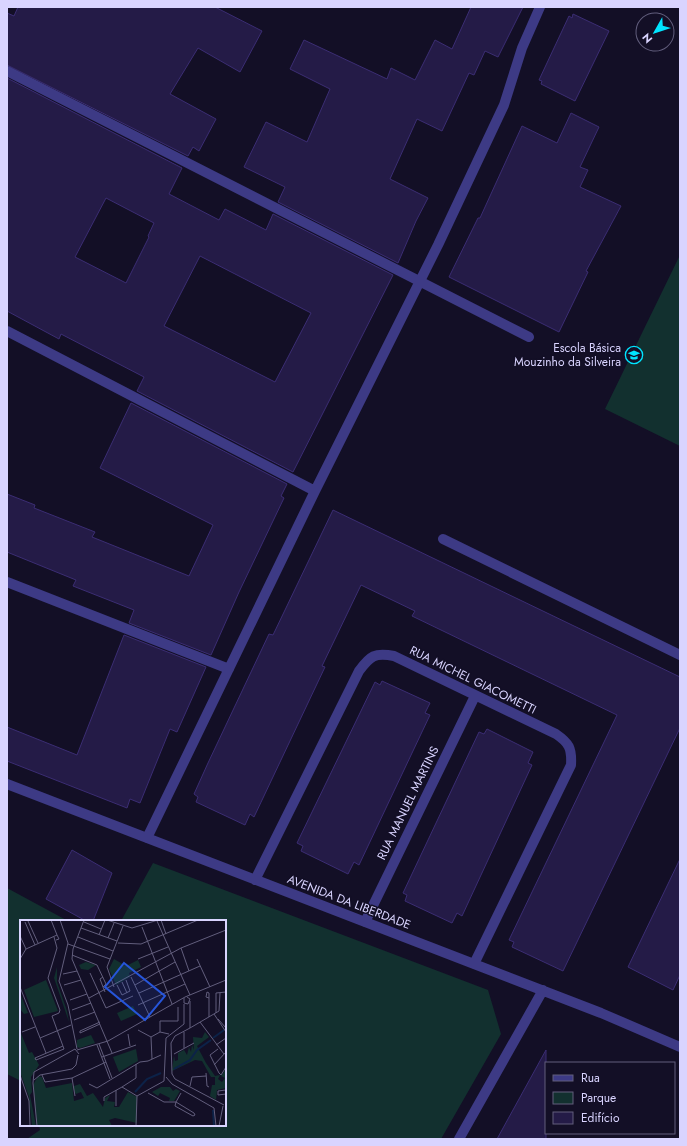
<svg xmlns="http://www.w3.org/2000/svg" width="687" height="1146" viewBox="0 0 687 1146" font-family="Jost,sans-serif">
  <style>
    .green { fill: #12302f }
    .building { fill: #241b47; stroke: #3b2d73; fill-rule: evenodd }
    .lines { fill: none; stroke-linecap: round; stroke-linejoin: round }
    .street { stroke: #3d3a85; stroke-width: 10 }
    .labels { text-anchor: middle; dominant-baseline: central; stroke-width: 3; stroke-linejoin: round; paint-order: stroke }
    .poi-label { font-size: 12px; fill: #d9d4ff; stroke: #130f26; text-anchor: end }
    .street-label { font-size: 12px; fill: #d9d4ff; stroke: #130f26 }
    .inset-river { fill: none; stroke: #0c2248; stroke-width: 2 }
    .inset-road { fill: none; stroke: #625e7d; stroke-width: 1 }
    .view { fill: #2655da; fill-opacity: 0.15; stroke: #2655da; stroke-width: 2 }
    .inset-edge { fill: none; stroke: #d9d4ff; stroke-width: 2 }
  </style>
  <rect width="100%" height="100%" fill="#130f26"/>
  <path class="green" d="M 680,255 L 680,446 L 605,409 Z
    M 153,863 L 488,990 L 501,1034 L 441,1139 L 27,1139 L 40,1130 L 39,1125 L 225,1125 L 225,921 L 121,921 Z
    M 7,888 L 68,921 L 21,921 L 21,1081 L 7,1074 Z"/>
  <path class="building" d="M 18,7 L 215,7 L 262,31 L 240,72 L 198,48 L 170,94 L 216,119 L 199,151 L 193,147 L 188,156 L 7,65 L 7,13 L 14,16 Z
    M 471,7 L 523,7 L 498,57 L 485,51 L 474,75 L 469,73 L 442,131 L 417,119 L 390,179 L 428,198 L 416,221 L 398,263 L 278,202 L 285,187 L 244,167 L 266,122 L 307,142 L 330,89 L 290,69 L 304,40 L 387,79 L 391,68 L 415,80 L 435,40 L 452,49 Z
    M 573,14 L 609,31 L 575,101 L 541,84 L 542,81 L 539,80 L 569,16 L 572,18 Z
    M 7,78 L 182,168 L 169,194 L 219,220 L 225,209 L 266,230 L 273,214 L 393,275 L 293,472 L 137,391 L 144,377 L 61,334 L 59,339 L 7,311 ZM 106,198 L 154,223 L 148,236 L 149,237 L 126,283 L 75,257 ZM 200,256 L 311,313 L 275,382 L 164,326 Z
    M 571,113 L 599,127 L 580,167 L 588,170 L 580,187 L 621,206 L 586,271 L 588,272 L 559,332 L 449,277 L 478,218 L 480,218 L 522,126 L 557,143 Z
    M 131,403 L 287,484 L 281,496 L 284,498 L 239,592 L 211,655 L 129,623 L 134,610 L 73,586 L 76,580 L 7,552 L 7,494 L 35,505 L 34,508 L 95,532 L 92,537 L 189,576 L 213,525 L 100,468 Z
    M 333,510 L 680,677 L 680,728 L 563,971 L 512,947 L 514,942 L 509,940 L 617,715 L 412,616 L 415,611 L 361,585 L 322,666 L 325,667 L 254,817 L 250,814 L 245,825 L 196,802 L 198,797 L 194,794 L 208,763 L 269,634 L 273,635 Z
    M 124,635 L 206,667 L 177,732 L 170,729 L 140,803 L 130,799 L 127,808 L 7,761 L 7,727 L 77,755 Z
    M 382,681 L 430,703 L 425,713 L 430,715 L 359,865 L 354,862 L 348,874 L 301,851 L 303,846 L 297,843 L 375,682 L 380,685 Z
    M 487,729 L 533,752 L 528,763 L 532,765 L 462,916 L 457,913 L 452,923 L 405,901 L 407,895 L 403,893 L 479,732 L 484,734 Z
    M 72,850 L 112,873 L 93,921 L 86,921 L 46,899 Z
    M 680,859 L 680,975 L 673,990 L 628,967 Z
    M 546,1050 L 546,1139 L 497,1139 Z"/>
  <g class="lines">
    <path class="street" d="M 7,71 L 529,337
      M 7,331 L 315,491
      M 443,539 L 680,655
      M 7,582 L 229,669
      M 7,784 L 601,1013 L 680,1047
      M 147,838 L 315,491 L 438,245 L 504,105 L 522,48 L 540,7
      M 255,880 L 359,671 C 370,656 375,652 394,656 L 556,734 C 569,743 572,748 571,765 L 474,964
      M 365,922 L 475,696
      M 459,1139 L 543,990"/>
  </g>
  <defs>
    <symbol id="school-ring" viewBox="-11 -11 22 22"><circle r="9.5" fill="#130f26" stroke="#00e5ff" stroke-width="1.5"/><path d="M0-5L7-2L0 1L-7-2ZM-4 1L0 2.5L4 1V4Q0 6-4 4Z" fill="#00e5ff"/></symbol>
  </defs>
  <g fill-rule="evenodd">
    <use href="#school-ring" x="624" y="345" width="20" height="20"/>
  </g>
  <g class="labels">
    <g class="poi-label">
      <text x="621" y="348">Escola Básica<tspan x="621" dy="14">Mouzinho da Silveira</tspan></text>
    </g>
    <g class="street-label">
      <text transform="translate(473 680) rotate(26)">RUA MICHEL GIACOMETTI</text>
      <text transform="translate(408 803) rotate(-64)">RUA MANUEL MARTINS</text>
      <text transform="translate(349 902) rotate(21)">AVENIDA DA LIBERDADE</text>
    </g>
  </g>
  <g transform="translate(20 920)">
    <rect width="206" height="206" fill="#130f26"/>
    <path d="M 94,39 L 106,46 L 118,40 L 121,47 L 109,53 L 110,57 L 96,65 L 89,49 ZM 66,42 L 76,45 L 68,50 L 61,49 L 59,45 ZM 37,47 L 37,62 L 47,91 L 49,102 L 34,58 ZM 26,60 L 38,91 L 14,97 L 4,70 ZM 0,73 L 8,93 L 4,94 L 0,89 ZM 113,86 L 117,94 L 101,101 L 97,93 ZM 0,111 L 9,133 L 12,132 L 19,145 L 11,157 L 12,172 L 10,175 L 16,206 L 12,206 L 9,177 L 0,152 ZM 185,112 L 189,117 L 177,126 L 186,143 L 195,156 L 200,155 L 198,159 L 202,162 L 205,158 L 201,156 L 206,149 L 206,168 L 197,170 L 196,180 L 190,176 L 192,165 L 195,165 L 195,157 L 191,157 L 182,141 L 175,140 L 152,151 L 154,136 L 155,141 L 158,140 L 158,133 L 164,130 L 167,135 L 169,127 L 171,132 L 172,125 L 174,130 L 173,117 L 182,118 ZM 71,115 L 75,123 L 60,128 L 57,127 L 57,120 ZM 116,129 L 118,141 L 99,152 L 93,137 ZM 18,156 L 22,157 L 26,168 L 52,163 L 54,181 L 64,178 L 61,172 L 56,174 L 54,171 L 54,166 L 60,164 L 67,176 L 73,173 L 83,187 L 85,178 L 90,175 L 87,181 L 95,182 L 94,187 L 99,187 L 108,172 L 117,177 L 117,203 L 95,198 L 89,200 L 92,206 L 17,206 L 13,165 ZM 141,167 L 150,167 L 153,171 L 156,169 L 160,171 L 154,181 L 149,181 L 150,178 L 140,173 L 138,176 L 132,172 Z" fill="#12302f"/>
    <path class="inset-river" d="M 193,118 L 204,110M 154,149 L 170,140 L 177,130 L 191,120M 115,172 L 127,159 L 141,153M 193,190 L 194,206"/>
    <path class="inset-road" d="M 31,0 L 37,15M 40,0 L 48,23 L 39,61 L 48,85 L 57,129M 64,0 L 53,29 L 52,39 L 92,133M 87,0 L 112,8 L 138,0M 141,0 L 146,14M 8,1 L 18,23M 137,1 L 170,75M 5,2 L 15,25M 64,2 L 81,9M 122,7 L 152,84M 61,8 L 97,21M 79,15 L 85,0M 0,16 L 6,29M 58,17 L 93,31M 88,18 L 94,3M 98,23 L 121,24 L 178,0M 48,24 L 90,39M 161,28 L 169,51M 52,35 L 77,45 L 86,64 L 83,67 L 85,72M 0,39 L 6,29 L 37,15 L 39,19 L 36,20M 118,39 L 148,27M 177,39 L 190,67M 70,53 L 86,88 L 113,76M 43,54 L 57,51M 111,57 L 130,97M 102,62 L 107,73M 44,65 L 61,60M 97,65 L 102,75 L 110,71 L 106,60M 115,65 L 155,42M 0,67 L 26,133M 83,67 L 80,59 L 83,57M 94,67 L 87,47 L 103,6M 119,73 L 180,46M 69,78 L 161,28 L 206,10M 164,78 L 164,83 L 168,84 L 170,79 L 167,77M 189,78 L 186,77 L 187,72 L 189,73 L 189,97M 50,80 L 67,74M 170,81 L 170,108 L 155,116 L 151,123 L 152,154 L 155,159 L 204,185M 118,85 L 165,64M 52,90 L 71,83M 196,93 L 196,73 L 206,72M 194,94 L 206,112M 198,99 L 206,108M 54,100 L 75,92M 80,102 L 60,111 L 60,113 L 80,104M 180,102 L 204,134M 170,108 L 199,91 L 200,73M 118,110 L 131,117 L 132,139M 2,112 L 15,107M 140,112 L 140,101 L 158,101 L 158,87M 164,112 L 164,128M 108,114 L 110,126M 131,117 L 140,112 L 149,114M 20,118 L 51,105M 79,124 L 92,158M 77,125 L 90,159M 196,125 L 206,118M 198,129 L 190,135 L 199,153 L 201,155 L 206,147M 57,130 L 88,121 L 165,77 L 206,60M 154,134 L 174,123M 82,137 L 116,125M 15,138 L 16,140 L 44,129 L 32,96 L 39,93 L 40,90 L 28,58 L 37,28 L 34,17M 15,138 L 43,126M 116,144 L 116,158 L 102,167 L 117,176M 194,145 L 206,132M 186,153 L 187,166 L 189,167M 0,155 L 9,181 L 10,206M 22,155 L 25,162 L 52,158 L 86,142M 146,157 L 152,164 L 194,188 L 196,206M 52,158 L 55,176M 14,160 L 20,155 L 52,149 L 56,145 L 58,135M 144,161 L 146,118 L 164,104 L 164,84M 69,164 L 77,168 L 120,142 L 128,141 L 141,135M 170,166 L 172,157 L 186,156M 96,170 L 96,186M 206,170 L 198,171 L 198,175 L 206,174M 128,173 L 144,182 L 156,182 L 161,173M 117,176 L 144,161M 84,181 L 84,177 L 102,167M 156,182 L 174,193 L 175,195 L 173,196 L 155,186 ZM 17,206 L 13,163 L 14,152 L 55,129 L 59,134M 116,206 L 117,176M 199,206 L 203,186"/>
    <path class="view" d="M 104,43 L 145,76 L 125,100 L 85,67 Z"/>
    <rect width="206" height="206" class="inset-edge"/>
  </g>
  <rect width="687" height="1146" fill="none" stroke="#d9d4ff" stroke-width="16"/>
  <rect x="545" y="1062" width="130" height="72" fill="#130f26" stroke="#625e7d"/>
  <rect x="553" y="1075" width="20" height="6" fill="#3d3a85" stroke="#625e7d"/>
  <text x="581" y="1082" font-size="12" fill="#d9d4ff">Rua</text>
  <rect x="553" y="1092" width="20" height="12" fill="#12302f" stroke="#625e7d"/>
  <text x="581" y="1102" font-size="12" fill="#d9d4ff">Parque</text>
  <rect x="553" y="1112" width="20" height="12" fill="#241b47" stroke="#625e7d"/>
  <text x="581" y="1122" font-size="12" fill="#d9d4ff">Edifício</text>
  <g transform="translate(655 32) rotate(231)"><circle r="19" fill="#130f26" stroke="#625e7d"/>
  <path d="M0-3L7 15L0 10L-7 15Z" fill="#00e5ff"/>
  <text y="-6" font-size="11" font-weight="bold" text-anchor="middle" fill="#d9d4ff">N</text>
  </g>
</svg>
